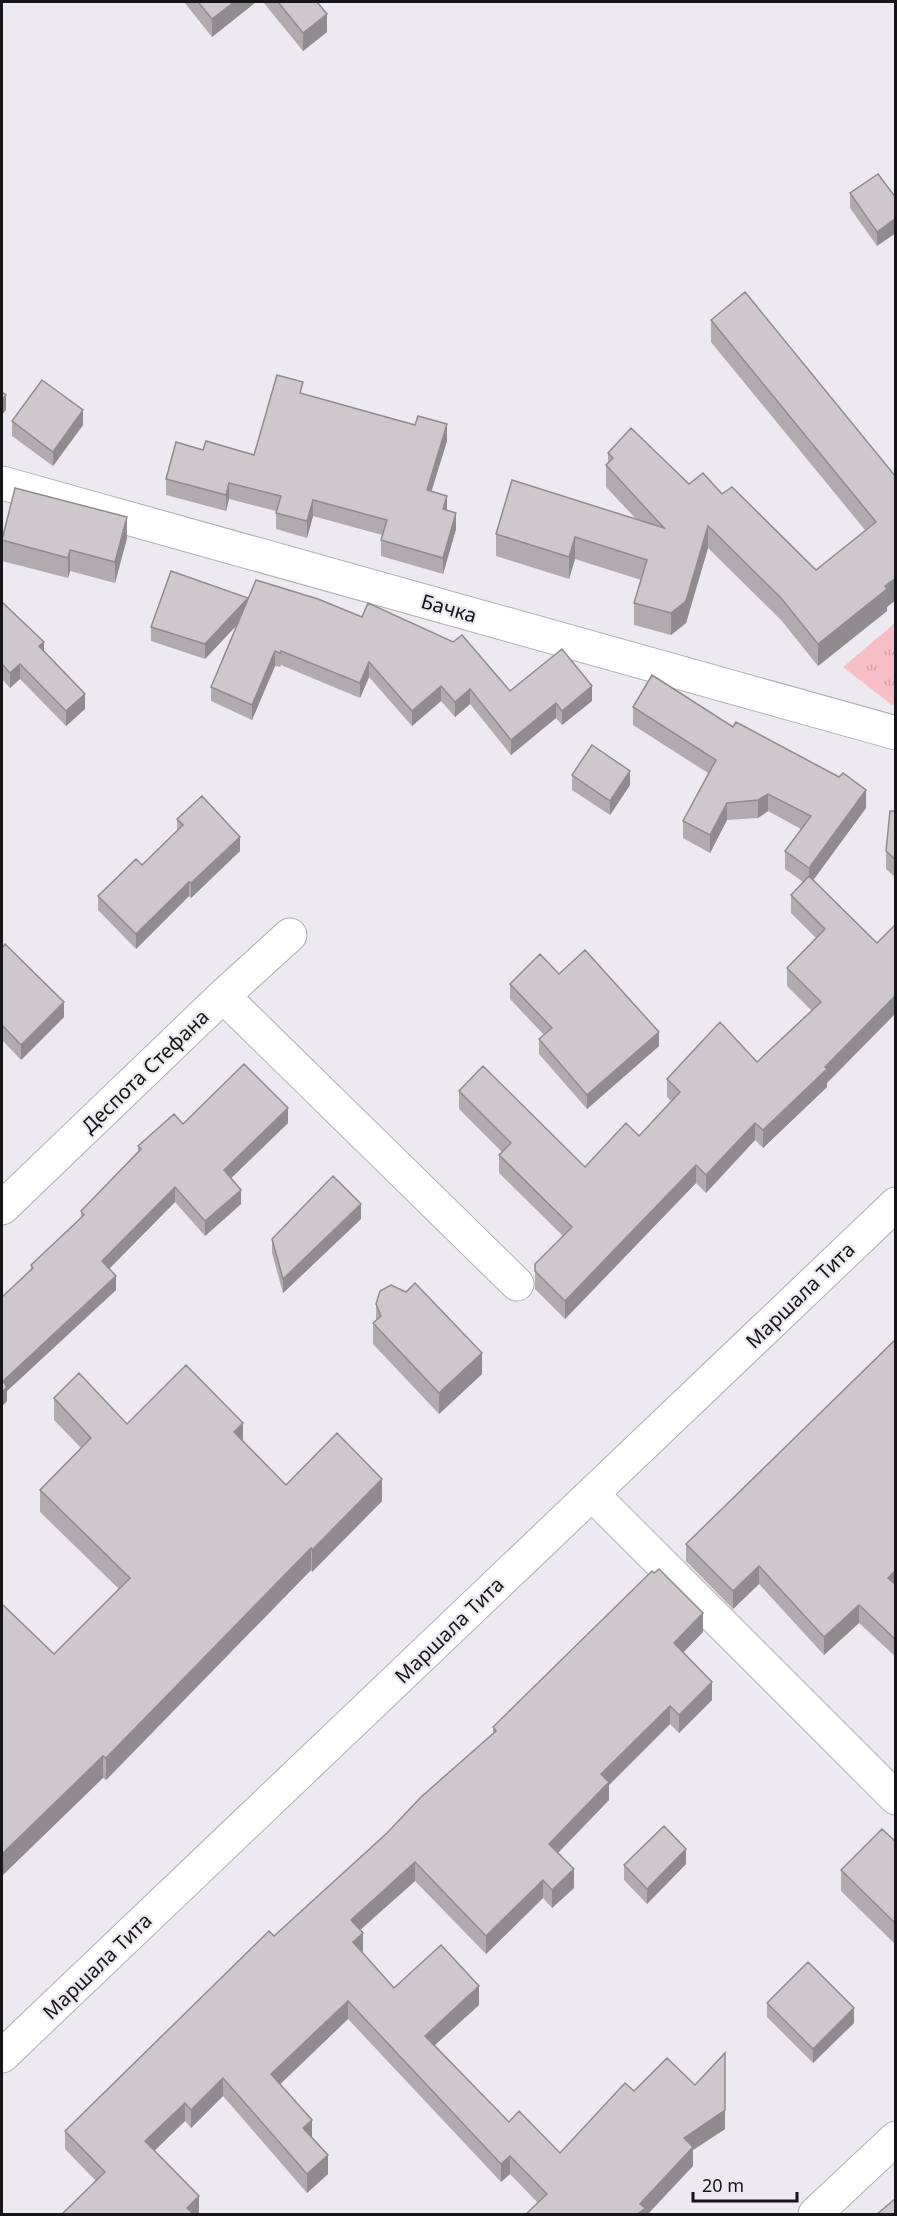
<svg xmlns="http://www.w3.org/2000/svg" width="897" height="2216" viewBox="0 0 897 2216" font-family="'Noto Sans',sans-serif">
  <style>
    .park { fill: url(#park-tufts) }
    .lines { fill: none; stroke-linecap: round; stroke-linejoin: round }
    .minor-casing { stroke: #b1aeb4; stroke-width: 35 }
    .minor { stroke: #fff; stroke-width: 33 }
    .wall { fill: #b1abaf }
    .shaded-wall { fill: #908b8e }
    .building { fill: #cec7cb; stroke: #908b8e; stroke-width: 1.5 }
    .labels { text-anchor: middle; dominant-baseline: central; stroke-width: 4.5; stroke-linejoin: round; paint-order: stroke }
    .street-label { font-size: 20px; fill: #161517; stroke: #ece9f0 }
  </style>
  <defs>
    <pattern id="park-tufts" width="24" height="20" patternUnits="userSpaceOnUse" patternTransform="scale(1.5)"><rect width="24" height="20" fill="#f7bfc5"/><path d="M3 7l-1-3M5 7V3M7 7l1-3M15 17l-1-3M17 17v-4M19 17l1-3" fill="none" stroke="#d3a3a8"/></pattern>
  </defs>
  <rect width="100%" height="100%" fill="#ece9f0"/>
  <path class="park" d="M 895,623 L 896,704 L 892,705 L 843,667 Z"/>
  <g class="lines">
    <defs>
      <path id="minor" d="M 2,483 L 896,733
        M 223,996 L 517,1284
        M 2,1208 L 223,996 L 290,935
        M 592,1494 L 896,1798
        M 2,2056 L 896,1204
        M 815,2214 L 896,2138"/>
    </defs>
    <use href="#minor" class="minor-casing"/>
    <use href="#minor" class="minor"/>
  </g>
  <path class="wall" d="M 184,2 L 256,2 L 212,37 Z
    M 263,2 L 317,2 L 327,32 L 303,51 Z
    M 878,174 L 877,246 L 850,208 L 850,193 Z
    M 711,320 L 896,477 L 896,600 L 887,607 L 887,611 L 818,666 L 781,620 L 708,548 L 686,623 L 671,635 L 634,625 L 634,603 L 641,580 L 575,559 L 569,579 L 496,556 L 496,534 L 636,519 L 606,487 L 606,465 L 608,463 L 608,453 L 689,484 L 722,494 L 816,570 L 865,530 L 711,342 Z
    M 303,394 L 447,441 L 431,491 L 447,510 L 456,529 L 443,574 L 381,556 L 381,540 L 382,535 L 313,516 L 307,538 L 276,529 L 276,511 L 229,499 L 226,511 L 166,495 L 166,479 L 203,450 L 254,455 Z
    M 12,421 L 83,425 L 53,466 L 12,436 Z
    M 2,538 L 127,538 L 115,583 L 70,571 L 68,578 L 2,561 Z
    M 171,571 L 510,691 L 592,701 L 562,725 L 556,718 L 511,755 L 470,704 L 455,717 L 441,701 L 412,726 L 369,677 L 360,698 L 281,665 L 280,667 L 275,666 L 252,720 L 211,701 L 211,687 L 237,625 L 205,659 L 151,641 L 151,627 Z
    M 2,602 L 44,652 L 85,709 L 66,726 L 20,679 L 10,688 L 2,679 Z
    M 633,707 L 733,727 L 866,808 L 813,880 L 877,943 L 827,1083 L 827,1087 L 763,1148 L 755,1140 L 706,1193 L 696,1183 L 565,1319 L 535,1289 L 535,1264 L 563,1236 L 499,1173 L 499,1155 L 502,1152 L 459,1109 L 459,1091 L 585,1167 L 639,1136 L 671,1101 L 667,1097 L 667,1079 L 757,1062 L 812,1011 L 787,986 L 787,968 L 816,938 L 791,913 L 791,895 L 803,882 L 785,869 L 785,851 L 801,829 L 768,811 L 758,818 L 727,820 L 710,853 L 683,838 L 683,821 L 708,773 L 633,725 Z
    M 572,775 L 630,785 L 610,815 L 572,790 Z
    M 896,811 L 896,878 L 886,869 L 886,851 Z
    M 177,819 L 240,851 L 191,898 L 189,896 L 136,949 L 98,910 L 98,896 L 142,865 L 177,831 Z
    M 2,948 L 64,1017 L 21,1060 L 2,1040 Z
    M 559,974 L 659,1046 L 587,1109 L 539,1054 L 539,1039 L 544,1035 L 510,999 L 510,984 Z
    M 288,1123 L 231,1178 L 241,1204 L 205,1236 L 175,1202 L 109,1269 L 116,1290 L 7,1391 L 7,1401 L 2,1406 L 2,1297 L 31,1270 L 31,1265 L 81,1218 L 81,1211 L 138,1152 L 138,1146 L 183,1124 Z
    M 361,1219 L 283,1293 L 272,1253 L 272,1239 Z
    M 376,1304 L 482,1374 L 439,1414 L 373,1344 L 373,1323 L 376,1320 Z
    M 896,1339 L 896,1657 L 859,1623 L 824,1655 L 759,1584 L 733,1609 L 686,1561 L 686,1544 Z
    M 54,1398 L 127,1424 L 243,1442 L 286,1485 L 382,1501 L 312,1572 L 311,1570 L 106,1780 L 103,1778 L 54,1654 L 119,1589 L 40,1512 L 40,1490 L 81,1448 L 54,1420 Z
    M 703,1632 L 683,1652 L 712,1700 L 679,1733 L 670,1724 L 609,1785 L 609,1800 L 558,1853 L 574,1888 L 552,1908 L 543,1898 L 486,1954 L 415,1881 L 360,1930 L 363,1952 L 362,1953 L 394,1988 L 479,2005 L 435,2045 L 509,2122 L 560,2153 L 634,2091 L 725,2129 L 693,2150 L 693,2166 L 538,2203 L 510,2174 L 501,2182 L 348,2019 L 280,2084 L 312,2138 L 328,2174 L 307,2193 L 223,2096 L 191,2128 L 185,2121 L 154,2151 L 199,2214 L 96,2181 L 65,2149 L 65,2131 L 274,1936 L 387,1833 L 493,1733 L 493,1727 Z
    M 896,1842 L 896,1945 L 841,1891 L 841,1870 Z
    M 686,1864 L 647,1904 L 624,1880 L 624,1865 Z
    M 767,2003 L 854,2023 L 813,2063 L 767,2017 Z"/>
  <path class="shaded-wall" d="M 234,2 L 256,2 L 212,37 L 212,19 Z
    M 327,14 L 327,32 L 303,51 L 303,33 Z
    M 896,218 L 896,233 L 877,246 L 877,232 Z
    M 6,395 L 6,410 L 2,415 L 2,401 Z
    M 83,410 L 83,425 L 53,466 L 53,452 Z
    M 447,424 L 447,441 L 427,506 L 427,490 Z
    M 229,483 L 229,499 L 226,511 L 226,495 Z
    M 447,496 L 447,512 L 443,509 Z
    M 313,500 L 313,516 L 307,538 L 307,521 Z
    M 456,513 L 456,529 L 443,574 L 443,558 Z
    M 127,517 L 127,538 L 115,583 L 115,562 Z
    M 708,526 L 708,548 L 686,623 L 671,635 L 671,613 Z
    M 575,537 L 575,559 L 569,579 L 569,557 Z
    M 70,550 L 70,571 L 68,578 L 68,558 Z
    M 896,578 L 896,600 L 887,607 L 887,611 L 818,666 L 818,644 Z
    M 248,598 L 248,613 L 205,659 L 205,644 Z
    M 44,642 L 44,657 L 39,646 Z
    M 275,651 L 275,666 L 252,720 L 252,705 Z
    M 369,662 L 369,677 L 360,698 L 360,683 Z
    M 20,664 L 20,679 L 10,688 L 10,673 Z
    M 441,686 L 441,701 L 412,726 L 412,711 Z
    M 592,686 L 592,701 L 562,725 L 562,711 Z
    M 470,689 L 470,704 L 455,717 L 455,702 Z
    M 85,694 L 85,709 L 66,726 L 66,711 Z
    M 556,703 L 556,718 L 511,755 L 511,740 Z
    M 630,771 L 630,785 L 610,815 L 610,801 Z
    M 866,790 L 866,808 L 809,886 L 809,868 Z
    M 768,794 L 768,811 L 758,818 L 758,800 Z
    M 727,803 L 727,820 L 710,853 L 710,835 Z
    M 240,837 L 240,851 L 191,898 L 191,883 Z
    M 189,882 L 189,896 L 136,949 L 136,934 Z
    M 896,995 L 896,1013 L 827,1083 L 827,1087 L 763,1148 L 763,1130 Z
    M 64,1002 L 64,1017 L 21,1060 L 21,1045 Z
    M 659,1032 L 659,1046 L 587,1109 L 587,1095 Z
    M 288,1108 L 288,1123 L 224,1185 L 224,1170 Z
    M 755,1123 L 755,1140 L 706,1193 L 706,1175 Z
    M 696,1165 L 696,1183 L 565,1319 L 565,1301 Z
    M 175,1187 L 175,1202 L 102,1276 L 102,1261 Z
    M 241,1190 L 241,1204 L 205,1236 L 205,1221 Z
    M 361,1204 L 361,1219 L 283,1293 L 283,1279 Z
    M 116,1276 L 116,1290 L 7,1391 L 7,1401 L 2,1406 L 3,1381 Z
    M 482,1353 L 482,1374 L 439,1414 L 439,1393 Z
    M 243,1423 L 243,1445 L 234,1432 Z
    M 382,1479 L 382,1501 L 312,1572 L 312,1550 Z
    M 311,1548 L 311,1570 L 106,1780 L 106,1758 Z
    M 759,1566 L 759,1584 L 733,1609 L 733,1591 Z
    M 896,1570 L 896,1588 L 888,1578 Z
    M 859,1605 L 859,1623 L 824,1655 L 824,1637 Z
    M 703,1613 L 703,1632 L 674,1662 L 674,1643 Z
    M 712,1682 L 712,1700 L 679,1733 L 679,1715 Z
    M 670,1706 L 670,1724 L 609,1785 L 609,1800 L 549,1862 L 549,1844 L 601,1774 Z
    M 103,1756 L 103,1778 L 2,1876 L 2,1854 Z
    M 686,1849 L 686,1864 L 647,1904 L 647,1889 Z
    M 415,1862 L 415,1881 L 351,1938 L 351,1920 Z
    M 574,1869 L 574,1888 L 552,1908 L 552,1890 Z
    M 543,1880 L 543,1898 L 486,1954 L 486,1936 Z
    M 363,1933 L 363,1952 L 353,1961 L 353,1942 Z
    M 479,1986 L 479,2005 L 425,2054 L 425,2036 Z
    M 348,2001 L 348,2019 L 271,2093 L 271,2074 Z
    M 854,2008 L 854,2023 L 813,2063 L 813,2049 Z
    M 725,2053 L 725,2129 L 693,2150 L 693,2166 L 648,2214 L 638,2214 L 640,2204 L 684,2138 Z
    M 223,2078 L 223,2096 L 191,2128 L 191,2110 Z
    M 185,2103 L 185,2121 L 145,2160 L 145,2141 Z
    M 312,2120 L 312,2139 L 303,2128 Z
    M 328,2155 L 328,2174 L 307,2193 L 307,2174 Z
    M 510,2156 L 510,2174 L 501,2182 L 501,2164 Z
    M 199,2196 L 199,2214 L 187,2214 L 187,2208 Z"/>
  <path class="building" d="M 198,2 L 234,2 L 212,19 Z
    M 278,2 L 317,2 L 327,14 L 303,33 Z
    M 878,174 L 896,198 L 896,218 L 877,232 L 850,193 Z
    M 745,292 L 896,477 L 896,578 L 885,586 L 887,589 L 818,644 L 781,598 L 708,526 L 686,601 L 671,613 L 634,603 L 647,560 L 575,537 L 569,557 L 496,534 L 512,480 L 664,528 L 606,465 L 613,458 L 608,453 L 631,428 L 689,484 L 703,473 L 722,494 L 732,487 L 816,570 L 876,522 L 711,320 Z
    M 277,375 L 303,382 L 300,393 L 415,425 L 418,416 L 447,424 L 427,490 L 447,496 L 443,509 L 456,513 L 443,558 L 381,540 L 387,520 L 313,500 L 307,521 L 276,513 L 281,496 L 229,483 L 226,495 L 166,479 L 176,442 L 203,450 L 206,441 L 254,455 Z
    M 42,380 L 83,410 L 53,452 L 12,421 Z
    M 2,392 L 6,395 L 2,401 Z
    M 15,488 L 127,517 L 115,562 L 70,550 L 68,558 L 2,540 Z
    M 171,571 L 248,598 L 205,644 L 151,627 Z
    M 256,580 L 318,599 L 362,617 L 368,603 L 453,642 L 462,635 L 510,691 L 562,649 L 592,686 L 562,711 L 556,703 L 511,740 L 470,689 L 455,702 L 441,686 L 412,711 L 369,662 L 360,683 L 281,651 L 280,653 L 275,651 L 252,705 L 211,687 Z
    M 2,602 L 44,642 L 39,646 L 85,694 L 66,711 L 20,664 L 10,673 L 2,664 Z
    M 652,675 L 733,727 L 736,722 L 839,777 L 843,773 L 866,790 L 809,868 L 785,851 L 811,816 L 768,794 L 758,800 L 727,803 L 710,835 L 683,821 L 716,760 L 633,707 Z
    M 592,745 L 630,771 L 610,801 L 572,775 Z
    M 202,796 L 240,837 L 191,883 L 189,882 L 136,934 L 98,896 L 136,859 L 142,865 L 183,825 L 177,819 Z
    M 890,811 L 896,811 L 896,860 L 886,851 Z
    M 809,876 L 877,943 L 896,924 L 896,995 L 825,1067 L 827,1069 L 763,1130 L 755,1123 L 706,1175 L 696,1165 L 565,1301 L 535,1271 L 535,1264 L 572,1227 L 499,1155 L 511,1143 L 459,1091 L 483,1066 L 585,1167 L 626,1123 L 639,1136 L 680,1092 L 667,1079 L 720,1022 L 757,1062 L 821,1002 L 787,968 L 825,929 L 791,895 Z
    M 5,944 L 64,1002 L 21,1045 L 2,1025 L 2,948 Z
    M 585,950 L 659,1032 L 587,1095 L 539,1039 L 552,1028 L 510,984 L 540,954 L 559,974 Z
    M 244,1064 L 288,1108 L 224,1170 L 241,1190 L 205,1221 L 175,1187 L 102,1261 L 116,1276 L 3,1381 L 7,1387 L 2,1392 L 2,1297 L 33,1268 L 31,1265 L 84,1215 L 81,1211 L 141,1149 L 138,1146 L 174,1114 L 183,1124 Z
    M 333,1176 L 361,1204 L 283,1279 L 272,1239 Z
    M 415,1283 L 482,1353 L 439,1393 L 373,1323 L 381,1316 L 376,1304 L 380,1291 L 391,1285 L 406,1292 Z
    M 896,1339 L 896,1570 L 888,1578 L 896,1585 L 896,1640 L 859,1605 L 824,1637 L 759,1566 L 733,1591 L 686,1544 Z
    M 186,1365 L 243,1423 L 234,1432 L 286,1485 L 337,1433 L 382,1479 L 312,1550 L 311,1548 L 106,1758 L 103,1756 L 2,1854 L 2,1604 L 54,1654 L 130,1578 L 40,1490 L 91,1438 L 54,1398 L 79,1373 L 127,1424 Z
    M 659,1569 L 703,1613 L 674,1643 L 712,1682 L 679,1715 L 670,1706 L 601,1774 L 609,1782 L 549,1844 L 574,1869 L 552,1890 L 543,1880 L 486,1936 L 415,1862 L 351,1920 L 363,1933 L 353,1942 L 394,1988 L 441,1945 L 479,1986 L 425,2036 L 509,2122 L 519,2111 L 560,2153 L 625,2083 L 634,2091 L 667,2058 L 695,2085 L 725,2053 L 725,2110 L 684,2138 L 693,2147 L 640,2204 L 645,2208 L 638,2214 L 526,2214 L 547,2194 L 510,2156 L 501,2164 L 348,2001 L 271,2074 L 312,2120 L 303,2128 L 328,2155 L 307,2174 L 223,2078 L 191,2110 L 185,2103 L 145,2141 L 199,2196 L 187,2208 L 193,2214 L 62,2214 L 105,2172 L 65,2131 L 269,1931 L 274,1936 L 387,1833 L 421,1797 L 496,1731 L 493,1727 L 652,1571 L 654,1573 Z
    M 664,1826 L 686,1849 L 647,1889 L 624,1865 Z
    M 882,1829 L 896,1842 L 896,1924 L 841,1870 Z
    M 808,1962 L 854,2008 L 813,2049 L 767,2003 Z
    M 896,2198 L 896,2214 L 877,2214 L 883,2209 Z"/>
  <g class="labels">
    <g class="street-label">
      <text transform="translate(449 608) rotate(16)">Бачка</text>
      <text transform="translate(145 1071) rotate(-44)">Деспота Стефана</text>
      <text transform="translate(800 1295) rotate(-44)">Маршала Тита</text>
      <text transform="translate(449 1630) rotate(-44)">Маршала Тита</text>
      <text transform="translate(97 1966) rotate(-44)">Маршала Тита</text>
    </g>
  </g>
  <rect width="897" height="2216" fill="none" stroke="#161517" stroke-width="6"/>
  <path d="M693 2192v9h104v-9" fill="none" stroke="#161517" stroke-width="3"/>
  <text x="702" y="2192" font-size="18" fill="#161517" stroke="#ece9f0" stroke-width="4.5" paint-order="stroke">20 m</text>
</svg>
